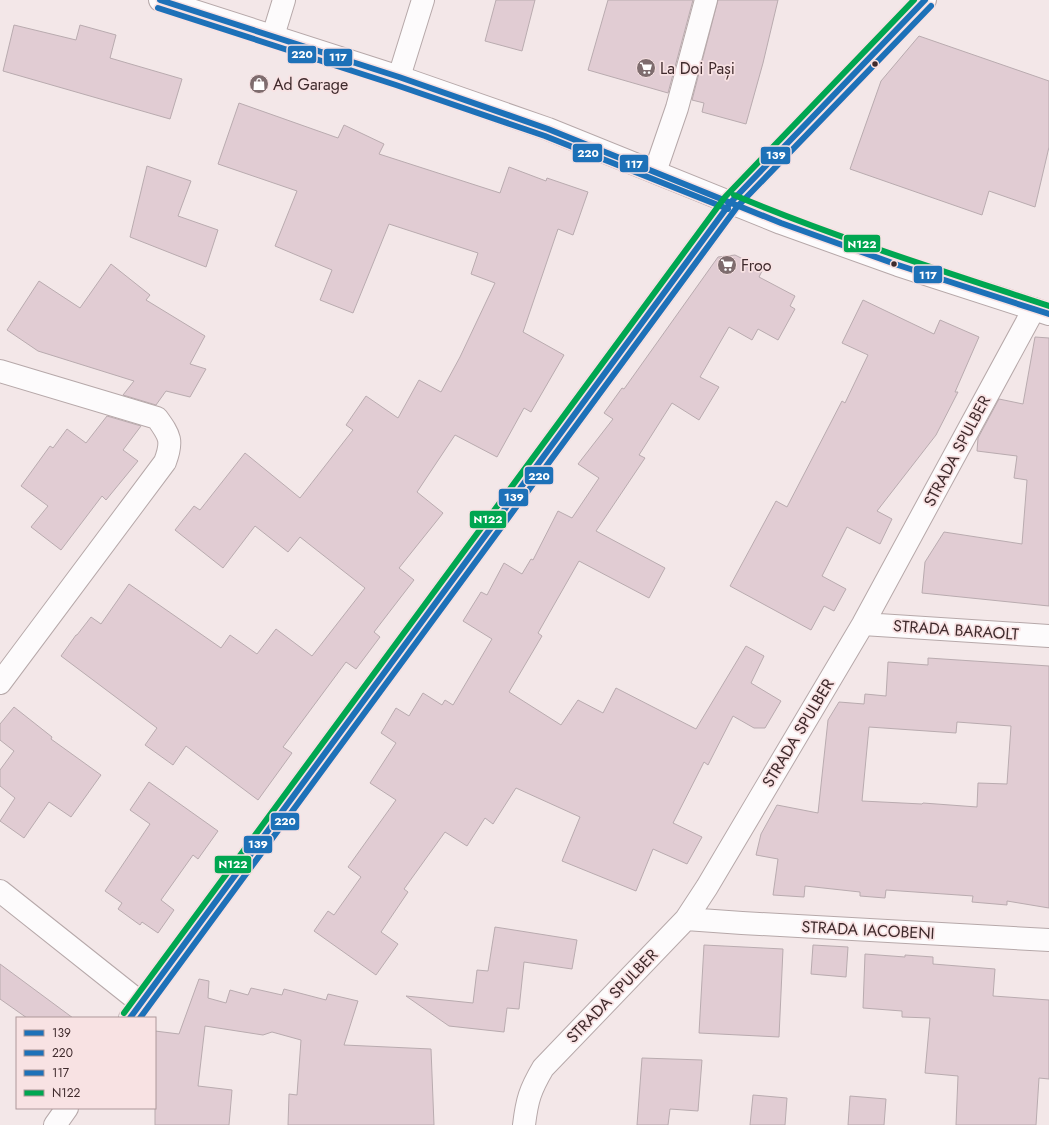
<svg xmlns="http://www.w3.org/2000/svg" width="1049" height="1125" viewBox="0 0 1049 1125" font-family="Jost,sans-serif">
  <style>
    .building { fill: #e1ccd3; stroke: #b9abaf; fill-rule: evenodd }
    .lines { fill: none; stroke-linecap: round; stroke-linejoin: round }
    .street-casing { stroke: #b6a8a9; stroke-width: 24 }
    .secondary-casing { stroke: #b6a8a9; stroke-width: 24 }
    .street { stroke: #fdfbfc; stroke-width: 22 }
    .secondary { stroke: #fdfbfc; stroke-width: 22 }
    .bus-1-casing { stroke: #f8e2e3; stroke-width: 9 }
    .bus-2-casing { stroke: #f8e2e3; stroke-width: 9 }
    .bus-3-casing { stroke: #f8e2e3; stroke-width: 9 }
    .bus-4-casing { stroke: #f8e2e3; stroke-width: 9 }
    .bus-1 { stroke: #1d71b8; stroke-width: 6 }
    .bus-2 { stroke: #1d71b8; stroke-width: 6 }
    .bus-3 { stroke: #1d71b8; stroke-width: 6 }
    .bus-4 { stroke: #00a651; stroke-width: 6 }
    .bus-dot { fill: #3f2a2c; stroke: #f8e2e3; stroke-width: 1.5 }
    .labels { text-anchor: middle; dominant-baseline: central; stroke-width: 3.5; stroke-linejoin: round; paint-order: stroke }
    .poi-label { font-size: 16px; fill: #3f2a2c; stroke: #f8e2e3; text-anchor: start }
    .street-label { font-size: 16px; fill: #3f2a2c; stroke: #f8e2e3 }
    .line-badge { stroke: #f8e2e3; stroke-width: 1.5 }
    .badge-label { font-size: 11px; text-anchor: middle; font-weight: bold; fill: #fff }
  </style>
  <rect width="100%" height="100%" fill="#f3e7e8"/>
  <path class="building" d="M 496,0 L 535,0 L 522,51 L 485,41 Z
    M 608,0 L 693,0 L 668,93 L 588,70 Z
    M 718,0 L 778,0 L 763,63 L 746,124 L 702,112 L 704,103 L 692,100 Z
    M 14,25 L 76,40 L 80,25 L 116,35 L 110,58 L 182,79 L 170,119 L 3,71 Z
    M 919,36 L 1049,81 L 1049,147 L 1035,207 L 989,191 L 982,215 L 850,169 L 881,81 Z
    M 239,103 L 338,138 L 344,125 L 384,144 L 379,154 L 500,193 L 509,167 L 546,181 L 547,178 L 588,192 L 573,235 L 558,229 L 523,332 L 564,355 L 531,412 L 524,408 L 497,457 L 455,435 L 417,492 L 443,513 L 399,568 L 414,580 L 374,632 L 380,637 L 356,669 L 346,662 L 283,747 L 292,753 L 258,800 L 186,746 L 173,765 L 145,745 L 157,728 L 61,656 L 76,635 L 77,635 L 91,617 L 101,624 L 129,584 L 221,648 L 230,635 L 257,654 L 276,629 L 312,656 L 365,588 L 300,537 L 288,552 L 255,526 L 223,568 L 175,530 L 194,506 L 200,510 L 245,453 L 300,498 L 353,430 L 346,425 L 366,396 L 398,418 L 419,380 L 441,392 L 460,357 L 495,283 L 471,274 L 478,253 L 389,224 L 353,313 L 320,300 L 332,270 L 275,246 L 297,191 L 218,164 Z
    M 147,166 L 191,181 L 178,216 L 218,230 L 206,267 L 130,237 Z
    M 735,255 L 763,269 L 759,277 L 795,296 L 790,306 L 795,309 L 778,340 L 758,329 L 752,340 L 729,327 L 700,377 L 719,387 L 699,420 L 672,403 L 639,455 L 645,458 L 596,531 L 665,568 L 649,598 L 579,561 L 538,633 L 542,636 L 509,692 L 561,725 L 578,700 L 603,713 L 616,688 L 696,729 L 746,646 L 764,656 L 751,683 L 781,701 L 765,728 L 754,728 L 733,716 L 708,765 L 704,762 L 673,823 L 702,837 L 687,864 L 653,849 L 636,891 L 562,861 L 580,817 L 516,788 L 493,824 L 485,818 L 467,846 L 445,832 L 404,889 L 408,892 L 381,932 L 398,944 L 376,975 L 314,931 L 328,911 L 334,915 L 361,877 L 348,867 L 396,800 L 370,783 L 396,743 L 381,733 L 396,708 L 409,716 L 423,693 L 442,705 L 445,700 L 453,705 L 492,639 L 463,621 L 481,592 L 487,595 L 504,563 L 522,574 L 531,559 L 533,560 L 558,511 L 572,518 L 599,478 L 578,464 L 613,419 L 604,413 L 622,388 L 624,389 L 718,257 Z
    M 111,264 L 150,295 L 146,300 L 205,336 L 190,364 L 206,369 L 190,397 L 166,391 L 156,405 L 123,395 L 134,381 L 38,351 L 7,330 L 39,281 L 80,308 Z
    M 863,300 L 934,334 L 940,320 L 979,337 L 955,392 L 958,392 L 936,435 L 877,511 L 892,519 L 880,544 L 847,527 L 822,576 L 846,589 L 834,611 L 824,606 L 811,630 L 730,586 L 776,501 L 787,507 L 842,401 L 845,403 L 868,355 L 842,343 Z
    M 1035,337 L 1049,338 L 1049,606 L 922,593 L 925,562 L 944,532 L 1022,544 L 1027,480 L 1014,478 L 1017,456 L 977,451 L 978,438 L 999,399 L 1023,404 Z
    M 107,416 L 141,426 L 123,450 L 138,461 L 106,500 L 102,496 L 61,550 L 31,527 L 48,506 L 21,486 L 50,446 L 53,448 L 67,429 L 86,443 Z
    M 928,658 L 1049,666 L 1049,908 L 1007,901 L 1007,905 L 972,902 L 973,896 L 886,890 L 885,898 L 860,896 L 860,892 L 805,886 L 804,897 L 773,895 L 778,859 L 756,855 L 761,834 L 777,805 L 818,813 L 828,720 L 839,702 L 864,704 L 865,694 L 886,696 L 888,662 L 928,665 ZM 957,722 L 1011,726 L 1007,784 L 978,783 L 977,807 L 923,803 L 922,804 L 862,801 L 869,727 L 956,733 Z
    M 14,707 L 52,737 L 51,739 L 101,775 L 71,817 L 49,802 L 24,838 L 0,821 L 15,798 L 0,786 L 0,770 L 14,751 L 0,740 L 0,724 Z
    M 149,782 L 218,831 L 198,859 L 193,855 L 161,900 L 174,910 L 158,933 L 142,922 L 140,925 L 118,909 L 122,903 L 105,891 L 150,824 L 130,810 Z
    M 495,927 L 577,940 L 572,969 L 524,962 L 519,1009 L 507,1008 L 504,1032 L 449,1026 L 406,996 L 473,1003 L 477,970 L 488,971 Z
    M 704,945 L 783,949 L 779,1037 L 699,1033 Z
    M 813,945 L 848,947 L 846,977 L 811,974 Z
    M 865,954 L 905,957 L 905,955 L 933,957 L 933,964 L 995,969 L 993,996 L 1049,1000 L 1049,1079 L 1039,1078 L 1036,1125 L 956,1125 L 958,1076 L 925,1073 L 930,1018 L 902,1017 L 902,1011 L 863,1008 Z
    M 0,964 L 73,1018 L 27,1018 L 0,999 Z
    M 199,979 L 209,981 L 208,998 L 226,1003 L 230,990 L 248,995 L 251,988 L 282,995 L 284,989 L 326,1000 L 328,994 L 358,1001 L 344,1045 L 431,1049 L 434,1125 L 288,1125 L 289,1094 L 297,1095 L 301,1040 L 272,1032 L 263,1035 L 205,1026 L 198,1086 L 232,1090 L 229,1125 L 155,1125 L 155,1031 L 179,1034 Z
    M 642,1058 L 702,1060 L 698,1111 L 670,1109 L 668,1125 L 637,1125 Z
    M 753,1095 L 787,1098 L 785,1125 L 750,1125 Z
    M 850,1096 L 886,1099 L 884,1125 L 848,1125 Z"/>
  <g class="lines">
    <defs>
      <path id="street" d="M 273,36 L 284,0
        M 399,77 L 423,0
        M 655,172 L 677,108 L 706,0
        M 0,371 L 157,418 C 170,436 173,441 165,462 L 0,683
        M 863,624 L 1049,636
        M 0,891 L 141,1003
        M 686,919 L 742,923 L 1049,940
        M 524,1125 C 527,1100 530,1090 543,1068 L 686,919 L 707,887 L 863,624 L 1034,309"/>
      <path id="secondary" d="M 160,0 L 399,77 L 548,129 L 781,223 L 898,265 L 1049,314
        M 130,1018 L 731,202 L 925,0
        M 55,1125 L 67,1108"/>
    </defs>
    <use href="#street" class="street-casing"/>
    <use href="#secondary" class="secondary-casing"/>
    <use href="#street" class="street"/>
    <use href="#secondary" class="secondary"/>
    <defs>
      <path id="bus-1" d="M 130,1018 L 731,202 L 925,0"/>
      <path id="bus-2" d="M 158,8 L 396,85 L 545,136 L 728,209
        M 140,1018 L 737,207 L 931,6"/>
      <path id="bus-3" d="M 160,0 L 399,77 L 548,129 L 781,223 L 898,265 L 1049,314"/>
      <path id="bus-4" d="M 734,195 C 837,238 943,271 1049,306
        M 124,1013 L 725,197 L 914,0"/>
    </defs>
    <use href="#bus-1" class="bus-1-casing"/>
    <use href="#bus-2" class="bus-2-casing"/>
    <use href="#bus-3" class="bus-3-casing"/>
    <use href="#bus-4" class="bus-4-casing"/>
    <use href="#bus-1" class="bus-1"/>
    <use href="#bus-2" class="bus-2"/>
    <use href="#bus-3" class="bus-3"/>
    <use href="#bus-4" class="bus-4"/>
  </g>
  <defs>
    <symbol id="supermarket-disc" viewBox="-11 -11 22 22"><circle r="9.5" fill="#7e6c6e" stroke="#f8e2e3"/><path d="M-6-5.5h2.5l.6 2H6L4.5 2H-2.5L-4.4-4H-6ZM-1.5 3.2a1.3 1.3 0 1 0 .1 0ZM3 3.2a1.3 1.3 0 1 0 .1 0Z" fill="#fff"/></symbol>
    <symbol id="shop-disc" viewBox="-11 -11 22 22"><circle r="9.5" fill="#7e6c6e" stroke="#f8e2e3"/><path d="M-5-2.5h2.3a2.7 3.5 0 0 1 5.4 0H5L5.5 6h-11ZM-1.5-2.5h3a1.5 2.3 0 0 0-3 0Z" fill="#fff"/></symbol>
  </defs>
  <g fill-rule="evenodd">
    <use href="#supermarket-disc" x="635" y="57" width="22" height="22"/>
    <use href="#shop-disc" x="248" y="73" width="22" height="22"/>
    <use href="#supermarket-disc" x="716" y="254" width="22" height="22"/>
  </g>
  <g class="bus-dot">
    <circle cx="875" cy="64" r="3.5"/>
    <circle cx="894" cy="264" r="3.5"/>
  </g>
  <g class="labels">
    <g class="poi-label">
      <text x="660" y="68">La Doi Pași</text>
      <text x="273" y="84">Ad Garage</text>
      <text x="741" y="265">Froo</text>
    </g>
    <g class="street-label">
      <text transform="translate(957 451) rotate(-62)">STRADA SPULBER</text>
      <text transform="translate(956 630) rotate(4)">STRADA BARAOLT</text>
      <text transform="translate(798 733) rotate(-59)">STRADA SPULBER</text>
      <text transform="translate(868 930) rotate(3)">STRADA IACOBENI</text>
      <text transform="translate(612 996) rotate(-46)">STRADA SPULBER</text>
    </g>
  </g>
  <g class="line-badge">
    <rect x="287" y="45" width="30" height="19" rx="4" fill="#1d71b8"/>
    <rect x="323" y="48" width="30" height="19" rx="4" fill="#1d71b8"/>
    <rect x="572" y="143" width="31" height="20" rx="4" fill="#1d71b8"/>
    <rect x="760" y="146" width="31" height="19" rx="4" fill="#1d71b8"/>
    <rect x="619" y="154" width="30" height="19" rx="4" fill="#1d71b8"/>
    <rect x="843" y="234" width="38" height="19" rx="4" fill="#00a651"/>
    <rect x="913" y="265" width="30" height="19" rx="4" fill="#1d71b8"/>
    <rect x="524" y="466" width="30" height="19" rx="4" fill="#1d71b8"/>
    <rect x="498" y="488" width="31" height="19" rx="4" fill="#1d71b8"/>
    <rect x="469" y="510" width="38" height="19" rx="4" fill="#00a651"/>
    <rect x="270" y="812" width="30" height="19" rx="4" fill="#1d71b8"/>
    <rect x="243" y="835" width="30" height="19" rx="4" fill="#1d71b8"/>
    <rect x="214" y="855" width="38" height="19" rx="4" fill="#00a651"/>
  </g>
  <g class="badge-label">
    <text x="302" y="58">220</text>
    <text x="338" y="61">117</text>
    <text x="588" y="157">220</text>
    <text x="776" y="159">139</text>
    <text x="634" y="168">117</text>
    <text x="862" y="248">N122</text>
    <text x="928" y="279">117</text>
    <text x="539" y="480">220</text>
    <text x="514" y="501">139</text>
    <text x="488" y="523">N122</text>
    <text x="285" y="825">220</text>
    <text x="258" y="848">139</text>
    <text x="233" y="868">N122</text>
  </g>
  <rect x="16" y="1017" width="140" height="92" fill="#f8e2e3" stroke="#ae989a"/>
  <rect x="24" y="1030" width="20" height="6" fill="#1d71b8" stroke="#ae989a"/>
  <text x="52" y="1037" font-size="12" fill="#3f2a2c">139</text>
  <rect x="24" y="1050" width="20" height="6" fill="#1d71b8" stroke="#ae989a"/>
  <text x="52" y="1057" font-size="12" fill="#3f2a2c">220</text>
  <rect x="24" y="1070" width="20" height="6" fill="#1d71b8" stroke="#ae989a"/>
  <text x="52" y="1077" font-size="12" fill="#3f2a2c">117</text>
  <rect x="24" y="1090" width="20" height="6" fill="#00a651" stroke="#ae989a"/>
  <text x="52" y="1097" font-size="12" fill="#3f2a2c">N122</text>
</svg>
